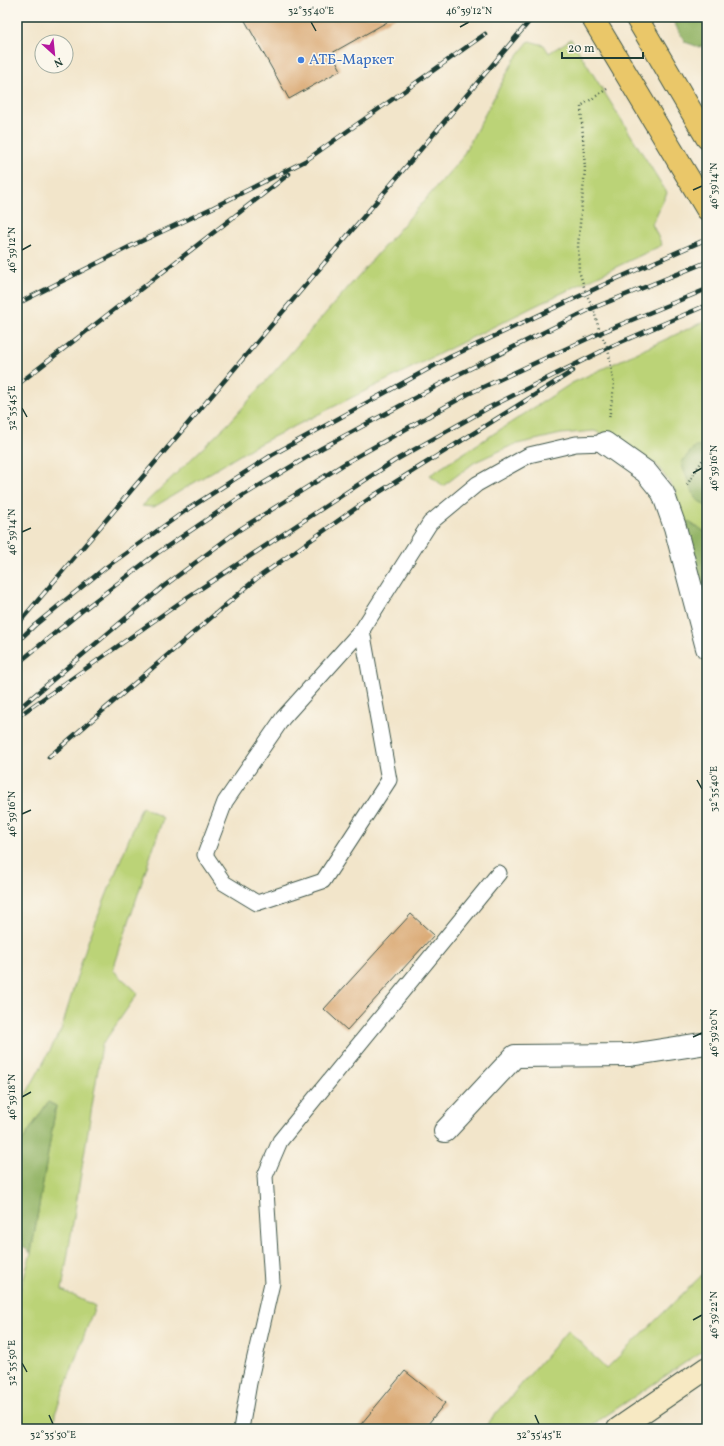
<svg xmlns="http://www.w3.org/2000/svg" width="724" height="1446" viewBox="0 0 724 1446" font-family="Vollkorn,serif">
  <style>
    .green { fill: #bbd377; stroke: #6d8856 }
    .forest { fill: #94b568; stroke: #5a794e }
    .building { fill: #dbac78 }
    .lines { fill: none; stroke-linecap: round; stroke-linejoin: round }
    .lane-casing { stroke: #3f564a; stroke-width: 17 }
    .street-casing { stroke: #3f564a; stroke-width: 24 }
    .secondary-casing { stroke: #3f564a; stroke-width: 24 }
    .primary-casing { stroke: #3f564a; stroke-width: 24 }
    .path { stroke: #3f564a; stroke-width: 2.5; stroke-dasharray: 1 3; stroke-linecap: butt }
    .lane { stroke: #fff; stroke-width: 15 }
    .street { stroke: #fff; stroke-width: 22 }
    .secondary { stroke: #f7e9c3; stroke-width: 22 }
    .primary { stroke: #eac769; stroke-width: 22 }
    .rail-casing { stroke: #1f3d34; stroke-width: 4.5 }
    .rail { stroke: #fbf7ec; stroke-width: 3; stroke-dasharray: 9; stroke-linecap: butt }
    .ticks { fill: none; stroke: #1f3d34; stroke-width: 1.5 }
    .shop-dot { fill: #3f7fe0; stroke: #fbf7ec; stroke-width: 1.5 }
    .labels { text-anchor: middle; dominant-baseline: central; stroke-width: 3; stroke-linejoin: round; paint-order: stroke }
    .shop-label { font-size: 15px; fill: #366cbe; stroke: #fbf7ec; text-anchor: start }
    .neatline { fill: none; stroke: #1f3d34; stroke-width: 1.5 }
    .ticks-label { font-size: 10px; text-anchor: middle; fill: #1f3d34 }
  </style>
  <rect width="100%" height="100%" fill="#fbf7ec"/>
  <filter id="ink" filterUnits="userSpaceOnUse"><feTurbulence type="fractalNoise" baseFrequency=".025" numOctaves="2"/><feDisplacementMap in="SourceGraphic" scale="8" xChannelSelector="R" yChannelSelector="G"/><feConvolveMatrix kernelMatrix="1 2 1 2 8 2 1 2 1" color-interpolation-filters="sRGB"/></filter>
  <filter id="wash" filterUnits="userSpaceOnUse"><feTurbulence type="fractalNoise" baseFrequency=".012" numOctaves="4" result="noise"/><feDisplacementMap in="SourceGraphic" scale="16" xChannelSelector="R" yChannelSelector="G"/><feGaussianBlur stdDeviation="0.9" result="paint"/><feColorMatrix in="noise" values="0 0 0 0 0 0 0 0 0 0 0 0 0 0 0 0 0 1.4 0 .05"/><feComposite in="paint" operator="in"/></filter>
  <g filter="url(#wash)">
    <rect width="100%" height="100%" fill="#f2e5ca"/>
    <path class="green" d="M 571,39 L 667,193 L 652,224 L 662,245 L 533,307 L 253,447 L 154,507 L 142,506 L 230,422 L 461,159 L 514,60 L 529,41 L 544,45 L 549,53 Z
      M 707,320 L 707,621 L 680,530 L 676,492 L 657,465 L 617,438 L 594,431 L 561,434 L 513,445 L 475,462 L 443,486 L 430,475 L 572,383 Z
      M 142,806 L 163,818 L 113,970 L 138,993 L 102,1045 L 62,1290 L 95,1306 L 55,1414 L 54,1429 L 17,1429 L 17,1302 L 31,1253 L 56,1106 L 48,1102 L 17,1149 L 17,1111 L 61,1030 L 87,944 Z
      M 707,1270 L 707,1348 L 586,1429 L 483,1429 L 568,1330 L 606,1369 Z"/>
    <path class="forest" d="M 671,17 L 707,17 L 707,44 L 699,47 L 685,42 Z
      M 695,446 L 707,446 L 707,507 L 695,498 L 681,463 Z
      M 687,521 L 707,533 L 707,621 L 680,530 Z
      M 48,1102 L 56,1106 L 31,1253 L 17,1242 L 17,1149 Z"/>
    <g id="blocks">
      <path class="building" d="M 243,17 L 396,17 L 332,53 L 341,70 L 289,99 Z
        M 411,914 L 434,935 L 347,1030 L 324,1009 Z
        M 405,1371 L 445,1403 L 424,1429 L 357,1429 Z"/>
    </g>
  </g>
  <g filter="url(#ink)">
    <use href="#blocks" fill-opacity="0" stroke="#3f564a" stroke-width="1"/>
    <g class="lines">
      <defs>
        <path id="lane" d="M 362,630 L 389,780 L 323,881 L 257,903 L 224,883 L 205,855 L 225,802 L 283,718 L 362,630 L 430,523 L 477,484 L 529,455 L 576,444 L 605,443
          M 241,1429 L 249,1383 L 272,1283 L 265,1176 L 280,1141 L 499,873"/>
        <path id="street" d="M 605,443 L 646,472 L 663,493 L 675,527 L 707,648
          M 445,1131 L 515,1056 L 630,1055 L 707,1043"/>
        <path id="secondary" d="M 618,1429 L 707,1368"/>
        <path id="primary" d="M 592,17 L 707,209
          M 636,17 L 707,138"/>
      </defs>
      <use href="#lane" class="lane-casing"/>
      <use href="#street" class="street-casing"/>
      <use href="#secondary" class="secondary-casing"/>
      <use href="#primary" class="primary-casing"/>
      <path class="path" d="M 607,89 L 581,106 L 585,169 L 578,246 L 579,271 L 586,293 L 593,308 L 600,333 L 608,348 L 614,386 L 609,419
        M 687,485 L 707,453"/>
      <use href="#lane" class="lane"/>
      <use href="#street" class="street"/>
      <use href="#secondary" class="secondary"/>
      <use href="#primary" class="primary"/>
      <defs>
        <path id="rail" d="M 17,304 L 131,246 L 212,208 L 305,161 L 485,34
          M 17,385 L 289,174
          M 17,625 L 533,17
          M 17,642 L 35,625 L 105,568 L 185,511 L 272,455 L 450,357 L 616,279 L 707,239
          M 17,664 L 83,610 L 156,554 L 239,498 L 322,448 L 459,374 L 593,308 L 707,262
          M 17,710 L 164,586 L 239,530 L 349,461 L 468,394 L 600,333 L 707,289
          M 17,717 L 185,599 L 394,461 L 488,408 L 614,345 L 707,305
          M 49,757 L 256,579 L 373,496 L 573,371"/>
      </defs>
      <use href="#rail" class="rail-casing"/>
      <use href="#rail" class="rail"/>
    </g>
  </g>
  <path class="ticks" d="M 311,22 L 316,31M 460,27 L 469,22M 693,190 L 702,186M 22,250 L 31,245M 22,408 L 27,417M 693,473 L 702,468M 22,532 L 31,528M 697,780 L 702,789M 22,814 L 31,810M 693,1037 L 702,1033M 22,1097 L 31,1092M 693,1320 L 702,1315M 22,1363 L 27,1372M 49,1415 L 53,1424M 535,1415 L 539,1424"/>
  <circle class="shop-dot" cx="301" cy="60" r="4"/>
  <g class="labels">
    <g class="shop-label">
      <text x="309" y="60">АТБ-Маркет</text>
    </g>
  </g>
  <rect width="724" height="1446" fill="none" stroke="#fbf7ec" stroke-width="44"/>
  <g transform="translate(54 54) rotate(153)"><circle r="19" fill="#fbf7ec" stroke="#a3ada2"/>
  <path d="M0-3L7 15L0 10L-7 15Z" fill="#b5179e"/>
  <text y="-6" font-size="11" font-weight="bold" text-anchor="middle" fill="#1f3d34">N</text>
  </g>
  <path d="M562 52v6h81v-6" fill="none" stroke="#1f3d34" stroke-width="2"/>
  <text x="568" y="52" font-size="12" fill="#1f3d34" stroke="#fbf7ec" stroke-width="3" paint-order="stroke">20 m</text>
  <rect x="22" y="22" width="680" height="1402" class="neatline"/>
  <g class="ticks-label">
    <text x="311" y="14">32°35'40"E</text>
    <text x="469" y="14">46°39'12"N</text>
    <text transform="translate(713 186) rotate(-90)" y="4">46°39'14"N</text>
    <text transform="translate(11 250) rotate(-90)" y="4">46°39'12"N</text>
    <text transform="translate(11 408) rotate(-90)" y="4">32°35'45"E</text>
    <text transform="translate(713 468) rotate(-90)" y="4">46°39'16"N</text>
    <text transform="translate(11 532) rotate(-90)" y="4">46°39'14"N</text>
    <text transform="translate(713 789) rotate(-90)" y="4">32°35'40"E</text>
    <text transform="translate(11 814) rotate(-90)" y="4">46°39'16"N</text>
    <text transform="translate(713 1033) rotate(-90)" y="4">46°39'20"N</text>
    <text transform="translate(11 1097) rotate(-90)" y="4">46°39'18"N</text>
    <text transform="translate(713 1315) rotate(-90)" y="4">46°39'22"N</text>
    <text transform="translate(11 1363) rotate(-90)" y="4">32°35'50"E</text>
    <text x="53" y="1438">32°35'50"E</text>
    <text x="539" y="1438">32°35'45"E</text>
  </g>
</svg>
